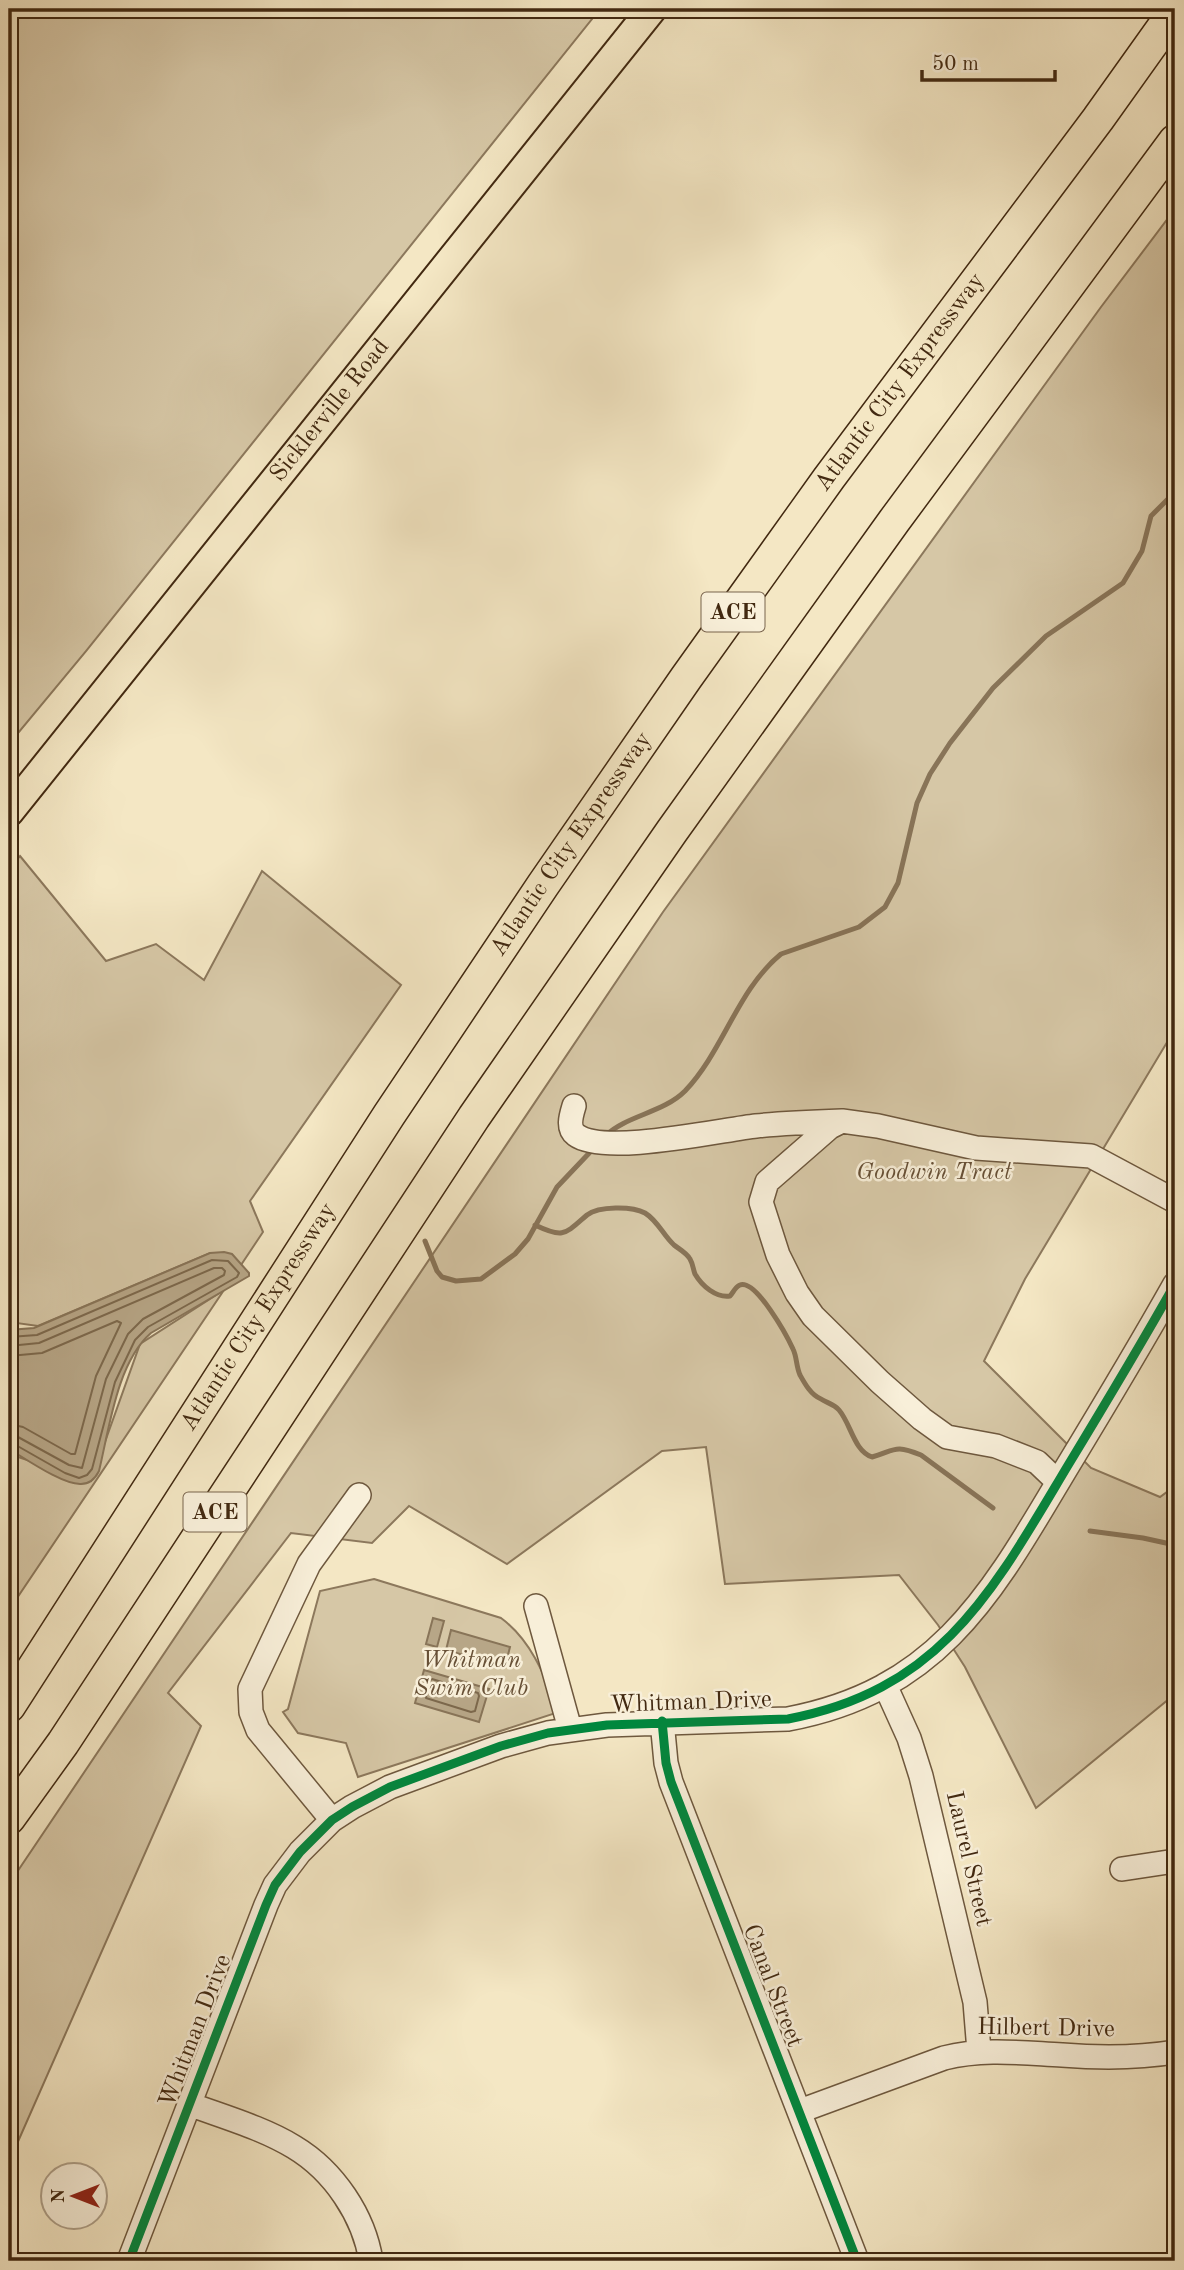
<svg xmlns="http://www.w3.org/2000/svg" width="1184" height="2270" viewBox="0 0 1184 2270" font-family="'Old Standard TT',serif">
  <style>
    .green { fill: #d6c7a6; stroke: #8c785c; stroke-width: 2 }
    .water { fill: #b7a687; stroke: #887458; stroke-width: 2 }
    .lines { fill: none; stroke-linecap: round; stroke-linejoin: round }
    .shore { stroke: #7c684c; stroke-width: 2 }
    .stream { stroke: #887458; stroke-width: 5 }
    .minor-casing { stroke: #6e583e; stroke-width: 26 }
    .major-casing { stroke: #422911; stroke-width: 32 }
    .highway-casing { stroke: #422911; stroke-width: 35 }
    .minor { stroke: #f8efd9; stroke-width: 23 }
    .major { stroke: #f4e7c4; stroke-width: 28 }
    .highway { stroke: #f4e7c4; stroke-width: 32 }
    .cycleway-casing { stroke: #f8efd9; stroke-width: 13 }
    .cycleway { stroke: #00873e; stroke-width: 9 }
    .labels { text-anchor: middle; dominant-baseline: central; stroke-width: 5; stroke-linejoin: round; paint-order: stroke }
    .shield { fill: #f8efd9; stroke: #79644d; stroke-width: 2 }
    .shield-label { font-size: 23px; font-weight: bold; fill: #422911 }
    .street-label { font-size: 24px; fill: #422911; stroke: #f8efd9 }
    .park-label { font-size: 24px; font-style: italic; fill: #675036; stroke: #f8efd9 }
  </style>
  <rect width="100%" height="100%" fill="#f4e7c4"/>
  <filter id="stains"><feTurbulence type="fractalNoise" baseFrequency=".00286" numOctaves="4"/><feColorMatrix values="0 0 0 0 .2 0 0 0 0 .09 0 0 0 0 .02 0 0 0 .5 -.17"/></filter>
  <radialGradient id="worn" r=".72"><stop offset=".6" stop-color="#630" stop-opacity="0"/><stop offset="1" stop-color="#630" stop-opacity=".3"/></radialGradient>
  <path class="green" d="M 9,9 L 600,9 L 86,651 L 9,744 Z
    M 1175,209 L 1175,1029 L 1025,1279 L 984,1361 L 1091,1468 L 1160,1497 L 1175,1486 L 1175,1694 L 1036,1808 L 965,1667 L 938,1625 L 899,1575 L 725,1584 L 706,1447 L 662,1451 L 507,1564 L 409,1506 L 372,1543 L 291,1533 L 168,1693 L 201,1726 L 9,2162 L 9,1884 L 663,912 L 1101,307 Z
    M 20,856 L 106,961 L 156,944 L 204,980 L 262,871 L 401,985 L 250,1201 L 263,1232 L 239,1268 L 210,1253 L 38,1326 L 9,1322 L 9,870 Z
    M 224,1290 L 9,1610 L 9,1454 L 91,1481 L 140,1344 Z
    M 374,1579 L 501,1618 C 532,1641 545,1677 559,1712 L 358,1777 L 346,1743 L 298,1733 L 283,1712 L 288,1709 L 320,1591 Z"/>
  <path class="water" d="M 224,1252 L 232,1254 L 249,1273 L 249,1276 L 151,1333 C 117,1362 109,1430 99,1471 C 95,1479 90,1484 81,1484 C 63,1485 26,1459 9,1449 L 9,1330 L 34,1328 L 210,1253 Z
    M 433,1618 L 444,1621 L 437,1647 L 426,1644 Z
    M 451,1630 L 510,1647 L 505,1667 L 446,1650 Z
    M 424,1670 L 489,1689 L 479,1722 L 415,1703 Z"/>
  <g class="lines">
    <path class="shore" d="M 9,1337 L 37,1335 L 212,1260 L 228,1261 L 239,1273 L 237,1277 L 148,1327 L 135,1340 L 115,1382 L 92,1469 L 87,1475 L 79,1478 L 65,1473 L 14,1444 L 9,1444
      M 9,1346 L 39,1343 L 214,1268 L 222,1268 L 225,1271 L 224,1275 L 143,1319 L 128,1334 L 106,1379 L 82,1468 L 69,1465 L 18,1437 L 9,1435
      M 9,1356 L 42,1353 L 117,1321 L 121,1323 L 96,1376 L 75,1454 L 71,1454 L 23,1427 L 9,1424
      M 432,1679 L 478,1693 L 479,1696 L 475,1711 L 471,1712 L 426,1698 L 428,1682 Z"/>
    <path class="stream" d="M 605,1136 C 627,1115 663,1113 685,1091 C 724,1050 737,990 781,954 L 859,927 L 885,907 L 898,883 L 917,803 L 930,774 L 950,743 L 993,688 L 1046,636 L 1123,583 L 1142,551 L 1151,516 L 1175,492
      M 535,1225 C 564,1239 565,1234 587,1215 C 599,1206 632,1206 645,1213 C 658,1221 663,1235 674,1245 C 679,1249 687,1253 690,1259 C 693,1264 693,1269 695,1274 C 702,1286 716,1298 730,1296 C 733,1293 735,1287 740,1285 C 756,1279 787,1336 793,1349 C 797,1357 796,1366 800,1375 C 805,1384 811,1395 821,1399 C 827,1403 834,1404 839,1410 C 851,1424 854,1451 872,1457 C 896,1450 894,1444 921,1455 L 993,1508
      M 425,1241 L 437,1271 L 442,1277 L 456,1281 L 481,1279 L 515,1254 L 528,1239 L 557,1187 L 594,1148
      M 1090,1531 L 1143,1538 L 1175,1545"/>
    <defs>
      <path id="minor" d="M 574,1106 C 571,1116 567,1128 576,1135 C 604,1156 720,1130 756,1126 C 784,1123 813,1122 842,1121
        M 1058,1482 L 1037,1462 L 996,1446 L 947,1437 L 922,1419 L 880,1382 L 813,1316 L 797,1293 L 778,1255 L 761,1202 L 767,1182 L 830,1127 L 842,1121 L 878,1126 L 976,1148 L 1091,1156 L 1175,1201
        M 536,1606 L 570,1729
        M 885,1685 L 909,1738 L 921,1776 L 975,2002 L 979,2051
        M 662,1721 L 666,1763 L 671,1782 L 857,2261
        M 332,1820 L 258,1730 L 251,1712 L 250,1689 L 309,1564 L 359,1495
        M 1122,1869 L 1175,1861
        M 189,2104 C 224,2117 263,2128 294,2147 C 334,2171 364,2216 371,2261
        M 800,2111 L 944,2058 C 984,2048 1022,2053 1062,2055 C 1100,2058 1138,2058 1175,2052
        M 129,2261 L 266,1905 L 275,1885 L 300,1852 L 332,1820 L 352,1807 L 390,1787 L 501,1746 L 548,1733 L 607,1725 L 788,1719 C 942,1690 994,1589 1067,1467 C 1104,1406 1140,1346 1175,1284"/>
      <g id="major">
        <path id="s1" d="M 9,812 L 652,9"/>
      </g>
      <g id="highway">
        <path id="s2" d="M 9,1706 L 389,1115 L 543,885 L 686,678 L 829,478 L 1098,119 L 1175,11"/>
        <path d="M 9,1818 L 63,1743 L 474,1117 L 672,831 L 894,521 L 1175,141"/>
      </g>
    </defs>
    <use href="#minor" class="minor-casing"/>
    <use href="#major" class="major-casing"/>
    <use href="#highway" class="highway-casing"/>
    <use href="#minor" class="minor"/>
    <use href="#major" class="major"/>
    <use href="#highway" class="highway"/>
    <defs>
      <path id="cycleway" d="M 662,1721 L 666,1763 L 671,1782 L 857,2261
        M 129,2261 L 266,1905 L 275,1885 L 300,1852 L 332,1820 L 352,1807 L 390,1787 L 501,1746 L 548,1733 L 607,1725 L 788,1719 C 942,1690 994,1589 1067,1467 C 1104,1406 1140,1346 1175,1284"/>
    </defs>
    <use href="#cycleway" class="cycleway-casing"/>
    <use href="#cycleway" class="cycleway"/>
  </g>
  <g class="labels">
    <g class="shield">
      <rect x="701.5" y="592.5" width="63" height="39" rx="5"/>
      <rect x="183.5" y="1492.5" width="63" height="39" rx="5"/>
    </g>
    <g class="shield-label">
      <text x="733" y="612">ACE</text>
      <text x="215" y="1512">ACE</text>
    </g>
    <g class="street-label">
      <text stroke="none"><textPath href="#s2" startOffset="1596">Atlantic City Expressway</textPath></text>
      <text stroke="none"><textPath href="#s1" startOffset="514">Sicklerville Road</textPath></text>
      <text stroke="none"><textPath href="#s2" startOffset="1029">Atlantic City Expressway</textPath></text>
      <text stroke="none"><textPath href="#s2" startOffset="462">Atlantic City Expressway</textPath></text>
      <text transform="translate(691 1703) rotate(-2)">Whitman Drive</text>
      <text transform="translate(968 1859) rotate(77)">Laurel Street</text>
      <text transform="translate(772 1986) rotate(69)">Canal Street</text>
      <text transform="translate(1046 2029) rotate(1)">Hilbert Drive</text>
      <text transform="translate(196 2031) rotate(-69)">Whitman Drive</text>
    </g>
    <g class="park-label">
      <text x="934" y="1173">Goodwin Tract</text>
      <text x="471" y="1661">Whitman<tspan x="471" dy="28">Swim Club</tspan></text>
    </g>
  </g>
  <rect width="1184" height="2270" fill="none" stroke="#f4e7c4" stroke-width="35"/>
  <rect x="10" y="10" width="1163" height="2249" fill="none" stroke="#422911" stroke-width="3.5"/>
  <rect x="18" y="18" width="1149" height="2235" fill="none" stroke="#422911" stroke-width="2"/>
  <g transform="translate(74 2196) rotate(270)"><circle r="33" fill="#f8efd9" stroke="#afa089" stroke-width="2"/>
  <path d="M0-5L12 26L0 18L-12 26Z" fill="#8f2418"/>
  <text y="-10" font-size="19" font-weight="bold" text-anchor="middle" fill="#422911">N</text>
  </g>
  <path d="M922 70v10h133v-10" fill="none" stroke="#422911" stroke-width="3.5"/>
  <text x="932" y="70" font-size="21" fill="#422911" stroke="#f8efd9" stroke-width="5" paint-order="stroke">50 m</text>
  <rect width="100%" height="100%" filter="url(#stains)"/>
  <rect width="100%" height="100%" fill="url(#worn)"/>
</svg>
